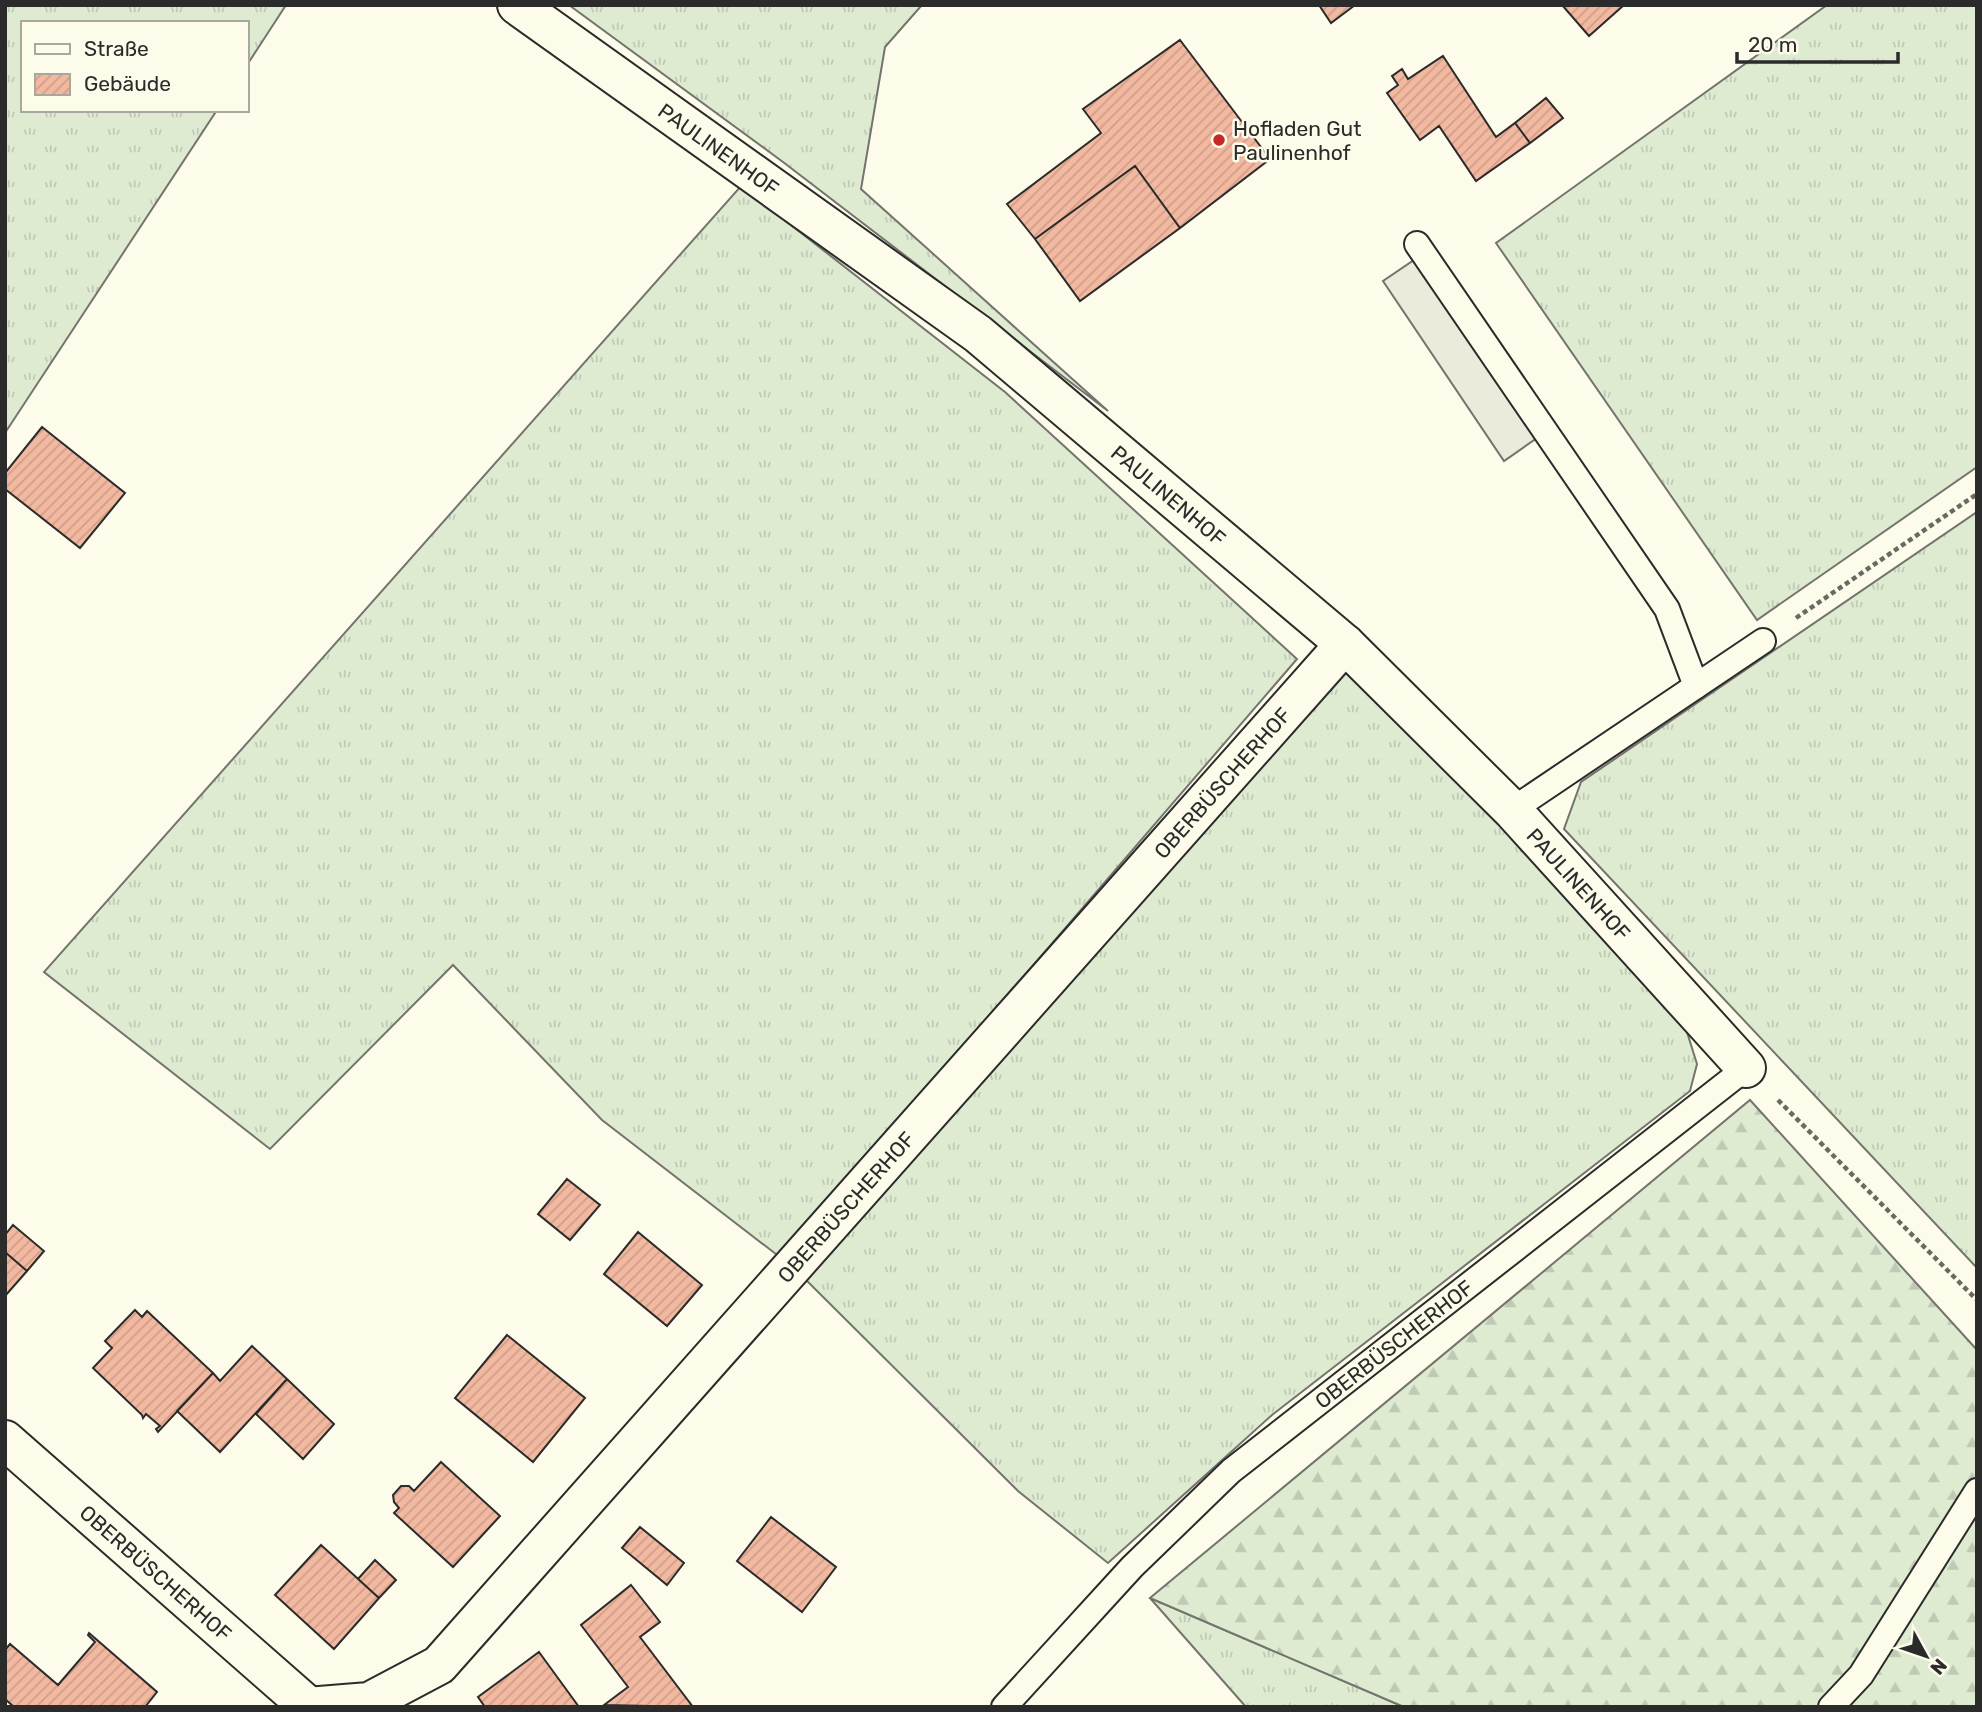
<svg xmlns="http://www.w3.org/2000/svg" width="1982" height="1712" viewBox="0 0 1982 1712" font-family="Rubik,sans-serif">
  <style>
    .grass { fill: url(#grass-tufts); stroke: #74746e; stroke-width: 2 }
    .forest { fill: url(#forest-firs); stroke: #74746e; stroke-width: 2 }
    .parking { fill: #eceadb; stroke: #74746e; stroke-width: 2 }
    .building { fill: url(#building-hatch); stroke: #2b2b2b; stroke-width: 2 }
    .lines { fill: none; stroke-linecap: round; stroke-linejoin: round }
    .lane-casing { stroke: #2b2b2b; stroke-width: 28 }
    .street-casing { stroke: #2b2b2b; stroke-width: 42 }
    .path { stroke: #6a6964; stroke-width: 4.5; stroke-dasharray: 5 3.5; stroke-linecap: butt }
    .lane { stroke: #fdfbea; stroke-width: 24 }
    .street { stroke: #fdfbea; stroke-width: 38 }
    .poi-dot { fill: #c62828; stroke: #fdfbea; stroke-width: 2.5 }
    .labels { text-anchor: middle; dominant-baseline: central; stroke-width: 5; stroke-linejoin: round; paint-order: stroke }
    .poi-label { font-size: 21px; fill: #2b2b2b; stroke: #fdfbea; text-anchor: start }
    .street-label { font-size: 21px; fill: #2b2b2b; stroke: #fdfbea }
  </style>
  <defs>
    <pattern id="grass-tufts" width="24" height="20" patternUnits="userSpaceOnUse" patternTransform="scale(1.75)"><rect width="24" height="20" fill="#deebd1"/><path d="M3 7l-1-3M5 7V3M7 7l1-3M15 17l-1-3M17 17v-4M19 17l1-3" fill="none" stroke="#bfcab4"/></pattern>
    <pattern id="forest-firs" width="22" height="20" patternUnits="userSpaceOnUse" patternTransform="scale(1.75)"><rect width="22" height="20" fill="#deebd1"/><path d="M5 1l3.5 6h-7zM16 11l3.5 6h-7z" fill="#bfcab4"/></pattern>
    <pattern id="building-hatch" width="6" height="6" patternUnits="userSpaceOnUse" patternTransform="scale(1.75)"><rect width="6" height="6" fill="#f2b8a0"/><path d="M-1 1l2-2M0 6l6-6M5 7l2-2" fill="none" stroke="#d09e8a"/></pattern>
  </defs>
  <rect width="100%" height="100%" fill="#fdfbea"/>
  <path class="grass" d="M 5,5 L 286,5 L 247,65 L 247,23 L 23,23 L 23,110 L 217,110 L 5,433 Z
    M 569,5 L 922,5 L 885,47 L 861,189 L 1108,411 L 783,162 Z
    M 1827,5 L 1977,5 L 1977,467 L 1757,620 L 1496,243 Z
    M 741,186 L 1005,392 L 1297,659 L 781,1258 L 602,1120 L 453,965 L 270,1149 L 44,972 Z
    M 1977,512 L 1977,1268 L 1564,829 L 1581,782 Z
    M 1345,655 L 1686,1029 L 1697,1064 L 1690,1091 L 1272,1415 L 1108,1563 L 1018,1491 L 800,1274 Z
    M 1150,1598 L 1404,1707 L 1246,1707 Z"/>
  <path class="forest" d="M 1750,1100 L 1977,1350 L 1977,1707 L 1404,1707 L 1150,1598 Z"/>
  <path class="parking" d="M 1417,258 L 1537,438 L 1504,461 L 1383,281 Z"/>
  <path class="building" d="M 1319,5 L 1355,5 L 1331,23 Z
    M 1562,5 L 1624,5 L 1589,36 Z
    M 1180,40 L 1270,159 L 1180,228 L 1135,166 L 1035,239 L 1007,204 L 1101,133 L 1083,109 Z
    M 1443,56 L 1496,137 L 1515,123 L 1530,143 L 1476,181 L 1439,126 L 1420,140 L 1387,93 L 1398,85 L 1392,76 L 1402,69 L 1408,79 Z
    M 1546,98 L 1563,118 L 1530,143 L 1515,123 Z
    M 1135,166 L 1180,228 L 1080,301 L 1035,239 Z
    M 42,427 L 125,493 L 80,548 L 5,489 L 5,473 Z
    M 567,1179 L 600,1205 L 570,1240 L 538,1214 Z
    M 13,1225 L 44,1251 L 27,1271 L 5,1252 L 5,1235 Z
    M 638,1232 L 702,1285 L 667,1326 L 604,1274 Z
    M 5,1252 L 27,1271 L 5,1296 Z
    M 135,1310 L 142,1317 L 147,1311 L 213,1373 L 158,1432 L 156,1429 L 160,1426 L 146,1414 L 143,1418 L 142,1415 L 93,1368 L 112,1348 L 105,1341 Z
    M 507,1335 L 585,1398 L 533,1462 L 455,1398 Z
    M 252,1346 L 287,1379 L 220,1452 L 177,1411 L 213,1373 L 220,1381 Z
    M 287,1379 L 334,1424 L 303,1459 L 256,1414 Z
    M 441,1462 L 500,1516 L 453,1567 L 394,1513 L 399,1508 L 394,1502 L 393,1495 L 401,1486 L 409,1486 L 414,1491 Z
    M 771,1517 L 836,1567 L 802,1612 L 737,1561 Z
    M 640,1527 L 684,1563 L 667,1585 L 622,1548 Z
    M 321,1545 L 379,1598 L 334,1649 L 275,1595 Z
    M 375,1560 L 396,1580 L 379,1598 L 358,1579 Z
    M 631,1585 L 660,1622 L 640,1637 L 693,1707 L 604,1705 L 628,1687 L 581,1625 Z
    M 89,1633 L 157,1692 L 145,1707 L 14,1707 L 5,1699 L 5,1650 L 10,1644 L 58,1685 L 95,1642 L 88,1635 Z
    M 539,1652 L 579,1707 L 485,1707 L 478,1697 Z"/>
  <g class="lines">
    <defs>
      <g id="lane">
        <path d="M 1417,244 L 1667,609 L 1696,686"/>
        <path d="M 1512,810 L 1763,641"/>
        <path id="s1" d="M 1004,1707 L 1132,1567 L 1231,1471 L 1746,1068"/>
        <path d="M 1831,1707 L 1861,1675 L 1977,1491"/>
      </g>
      <g id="street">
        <path id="s2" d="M 517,5 L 978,334 L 1345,644 L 1512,810 L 1746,1068"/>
        <path id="s3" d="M 5,1440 L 308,1706"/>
        <path id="s4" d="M 307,1707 L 369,1702 L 439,1665 L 1345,644"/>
      </g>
    </defs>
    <use href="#lane" class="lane-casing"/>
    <use href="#street" class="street-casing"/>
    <path class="path" d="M 1796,618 L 1977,494
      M 1778,1100 L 1977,1300"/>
    <use href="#lane" class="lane"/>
    <use href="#street" class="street"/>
  </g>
  <circle class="poi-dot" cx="1219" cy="140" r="7"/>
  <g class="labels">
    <g class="poi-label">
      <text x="1233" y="128">Hofladen Gut<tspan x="1233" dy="24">Paulinenhof</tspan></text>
    </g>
    <g class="street-label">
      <text stroke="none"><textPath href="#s2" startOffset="248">PAULINENHOF</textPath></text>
      <text stroke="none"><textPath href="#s2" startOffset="816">PAULINENHOF</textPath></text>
      <text stroke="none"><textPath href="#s4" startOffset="1321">OBERBÜSCHERHOF</textPath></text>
      <text stroke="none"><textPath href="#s2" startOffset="1382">PAULINENHOF</textPath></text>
      <text stroke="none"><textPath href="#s4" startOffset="754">OBERBÜSCHERHOF</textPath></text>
      <text stroke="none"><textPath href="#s1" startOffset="534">OBERBÜSCHERHOF</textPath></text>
      <text stroke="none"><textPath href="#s3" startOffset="201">OBERBÜSCHERHOF</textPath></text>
    </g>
  </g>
  <rect width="1982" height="1712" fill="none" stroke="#2b2b2b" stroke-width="14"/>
  <rect x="21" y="21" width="228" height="91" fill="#fdfbea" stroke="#a9a89e" stroke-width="2"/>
  <rect x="35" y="44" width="35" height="10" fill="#fdfbea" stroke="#a9a89e" stroke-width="2"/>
  <text x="84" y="56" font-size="21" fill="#2b2b2b">Straße</text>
  <rect x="35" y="74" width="35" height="21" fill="url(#building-hatch)" stroke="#a9a89e" stroke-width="2"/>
  <text x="84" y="91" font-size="21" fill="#2b2b2b">Gebäude</text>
  <g transform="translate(1926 1656) rotate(130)" stroke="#fdfbea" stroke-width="5" paint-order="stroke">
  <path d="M0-5L12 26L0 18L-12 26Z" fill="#2b2b2b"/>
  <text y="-10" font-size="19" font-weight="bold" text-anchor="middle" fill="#2b2b2b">N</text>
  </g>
  <path d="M1737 52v10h161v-10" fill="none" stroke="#2b2b2b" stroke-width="3.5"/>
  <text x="1748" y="52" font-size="21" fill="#2b2b2b" stroke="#fdfbea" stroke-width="5" paint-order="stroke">20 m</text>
</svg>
